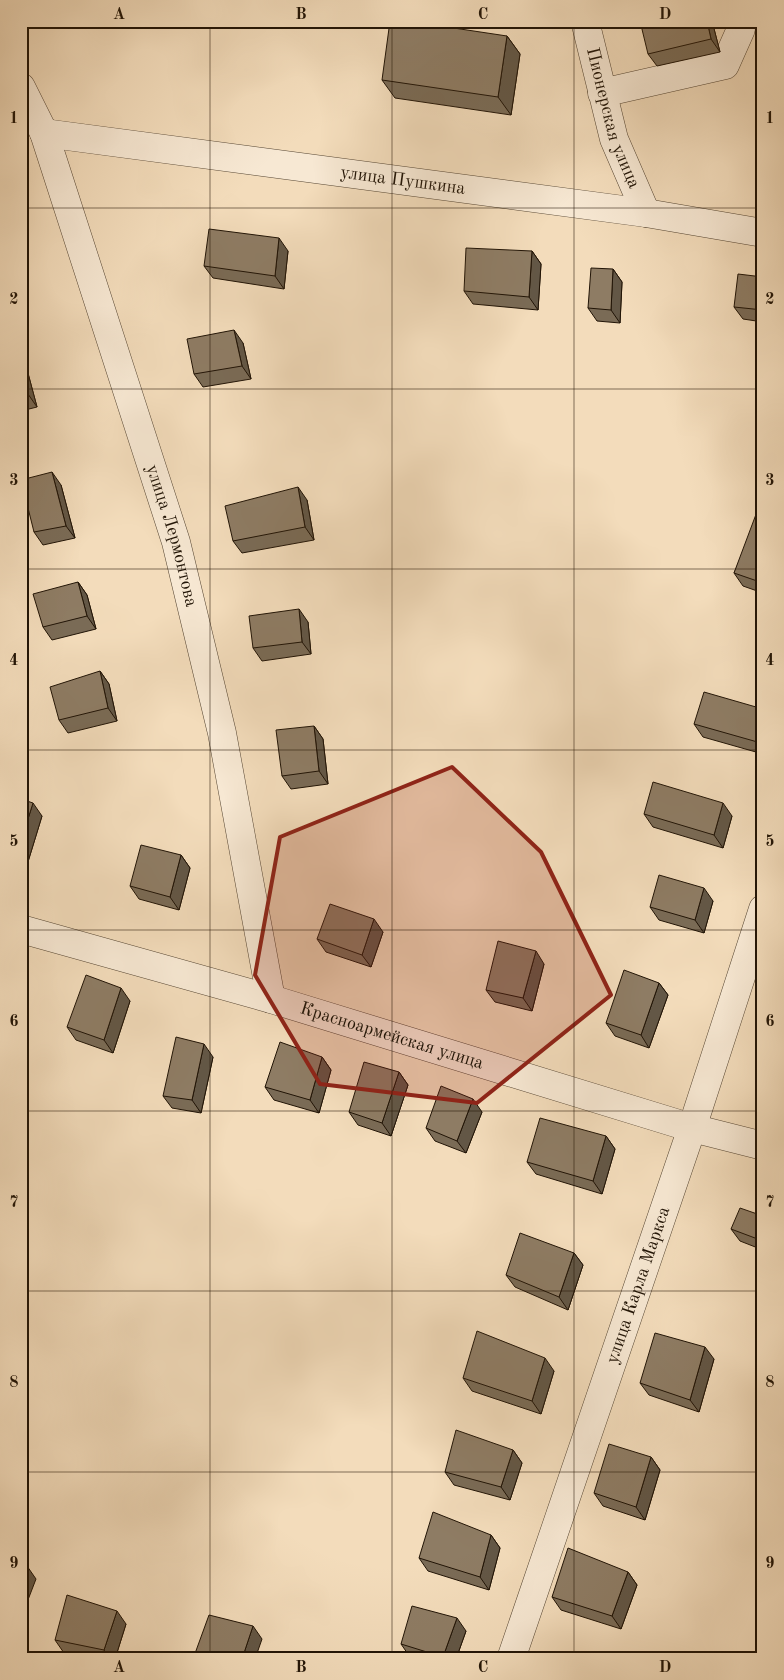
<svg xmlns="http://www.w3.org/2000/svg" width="784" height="1680" viewBox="0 0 784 1680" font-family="'Old Standard TT',serif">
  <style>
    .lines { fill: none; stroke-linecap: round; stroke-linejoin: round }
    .minor-casing { stroke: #564633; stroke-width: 29 }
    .minor { stroke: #f7e8d3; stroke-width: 28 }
    .wall { fill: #7a6b56; stroke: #211406 }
    .shaded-wall { fill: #635746; stroke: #211406 }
    .building { fill: #8e7c64; stroke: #211406 }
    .marked { fill: #8f2418; fill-opacity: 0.2; stroke: #8f2418; stroke-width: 4; stroke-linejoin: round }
    .grid { fill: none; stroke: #211406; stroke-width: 1; stroke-opacity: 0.55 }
    .labels { text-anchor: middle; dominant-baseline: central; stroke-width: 4; stroke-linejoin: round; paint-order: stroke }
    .street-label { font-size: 18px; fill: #211406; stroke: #f7e8d3 }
    .neatline { fill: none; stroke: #211406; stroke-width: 2 }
    .grid-label { font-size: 16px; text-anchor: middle; font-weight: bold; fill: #211406 }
  </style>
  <rect width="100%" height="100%" fill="#f3dcbb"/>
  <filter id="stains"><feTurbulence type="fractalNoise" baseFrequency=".004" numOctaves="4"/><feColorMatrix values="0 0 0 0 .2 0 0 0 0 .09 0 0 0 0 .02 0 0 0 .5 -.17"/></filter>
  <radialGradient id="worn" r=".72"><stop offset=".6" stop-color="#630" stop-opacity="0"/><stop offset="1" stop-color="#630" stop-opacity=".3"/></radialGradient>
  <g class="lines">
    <defs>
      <g id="minor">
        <path id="s1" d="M 585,21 L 614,139 L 646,213"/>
        <path id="s2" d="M 21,87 L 44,133 L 176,542 L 222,733 L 271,999"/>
        <path d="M 602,93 L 725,65 L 741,29 L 739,21"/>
        <path id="s3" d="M 44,133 L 646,213 L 763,233"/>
        <path id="s4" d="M 21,929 L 271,999 L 692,1128 L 763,1146"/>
        <path id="s5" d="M 511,1659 L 692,1128 L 763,909"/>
      </g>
    </defs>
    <use href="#minor" class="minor-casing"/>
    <use href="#minor" class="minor"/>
  </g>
  <path class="wall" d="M 712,21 L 720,52 L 657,66 L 648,54 Z
    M 507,36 L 520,54 L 511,115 L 395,98 L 382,80 Z
    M 288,251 L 284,289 L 213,278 L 204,266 Z
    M 532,251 L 541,264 L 538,310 L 473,304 L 464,291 Z
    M 613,269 L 622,282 L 620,323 L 597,321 L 588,308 Z
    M 763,277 L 763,322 L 743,319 L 734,307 Z
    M 243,343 L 251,379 L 203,387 L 194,374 Z
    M 21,347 L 37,407 L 21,411 Z
    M 61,485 L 75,538 L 43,545 L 34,532 Z
    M 307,500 L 314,540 L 242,553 L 233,541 Z
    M 763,510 L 763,593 L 743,586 L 734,573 Z
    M 78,582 L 87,595 L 96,629 L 52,640 L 43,627 Z
    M 308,622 L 311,654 L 262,661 L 253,648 Z
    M 100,671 L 109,684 L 117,721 L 68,733 L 59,720 Z
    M 763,709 L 763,754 L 703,737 L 694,724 Z
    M 314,726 L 323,739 L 328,784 L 291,789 L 282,776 Z
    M 21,799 L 42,816 L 27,865 L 21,864 Z
    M 644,814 L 732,816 L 723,848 L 653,827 Z
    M 181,855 L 190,868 L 179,910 L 139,899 L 130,886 Z
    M 713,901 L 704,933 L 659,920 L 650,907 Z
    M 383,932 L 371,967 L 326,952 L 317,939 Z
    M 544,964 L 532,1011 L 495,1002 L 486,990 Z
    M 659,983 L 668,995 L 649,1048 L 615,1036 L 606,1023 Z
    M 130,1001 L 113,1053 L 76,1040 L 67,1027 Z
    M 213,1057 L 201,1113 L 172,1108 L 163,1096 Z
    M 322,1057 L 331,1070 L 319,1113 L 274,1100 L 265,1087 Z
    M 399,1072 L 408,1085 L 391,1136 L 358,1125 L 349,1112 Z
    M 482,1112 L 466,1153 L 435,1141 L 426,1128 Z
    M 606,1136 L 615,1149 L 602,1194 L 536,1174 L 527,1162 Z
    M 763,1216 L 763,1250 L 740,1241 L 731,1229 Z
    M 574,1253 L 583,1265 L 568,1310 L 515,1287 L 506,1275 Z
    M 714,1359 L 699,1412 L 649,1395 L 640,1383 Z
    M 554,1371 L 541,1414 L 472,1391 L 463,1378 Z
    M 513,1450 L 522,1463 L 510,1500 L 454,1485 L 445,1472 Z
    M 651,1457 L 660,1470 L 645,1520 L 603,1506 L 594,1493 Z
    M 491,1535 L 500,1548 L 489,1590 L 428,1571 L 419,1558 Z
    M 628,1572 L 637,1585 L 621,1629 L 561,1610 L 552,1597 Z
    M 126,1624 L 115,1659 L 94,1659 L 64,1653 L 55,1640 Z
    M 466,1631 L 456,1659 L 416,1659 L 410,1657 L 401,1644 Z"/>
  <path class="shaded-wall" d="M 707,21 L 712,21 L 720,52 L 711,39 Z
    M 507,36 L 520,54 L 511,115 L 498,97 Z
    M 279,238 L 288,251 L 284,289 L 275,276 Z
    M 532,251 L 541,264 L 538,310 L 529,297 Z
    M 613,269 L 622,282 L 620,323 L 611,310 Z
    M 234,330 L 243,343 L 251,379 L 242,366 Z
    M 21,347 L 37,407 L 21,384 Z
    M 52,472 L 61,485 L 75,538 L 66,526 Z
    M 298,487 L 307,500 L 314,540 L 305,527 Z
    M 78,582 L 87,595 L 96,629 L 87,616 Z
    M 299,609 L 308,622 L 311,654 L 302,642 Z
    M 100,671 L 109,684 L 117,721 L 108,708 Z
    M 314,726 L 323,739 L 328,784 L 319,771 Z
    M 33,803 L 42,816 L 27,865 L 21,858 L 21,841 Z
    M 723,803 L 732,816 L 723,848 L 714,835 Z
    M 181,855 L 190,868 L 179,910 L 170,897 Z
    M 704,888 L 713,901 L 704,933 L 695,920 Z
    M 374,919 L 383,932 L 371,967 L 362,955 Z
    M 536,951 L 544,964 L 532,1011 L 523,998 Z
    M 21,962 L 28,971 L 21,992 Z
    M 659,983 L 668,995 L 649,1048 L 641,1035 Z
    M 121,988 L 130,1001 L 113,1053 L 104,1040 Z
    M 204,1044 L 213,1057 L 201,1113 L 192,1100 Z
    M 322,1057 L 331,1070 L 319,1113 L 310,1100 Z
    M 399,1072 L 408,1085 L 391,1136 L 382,1123 Z
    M 473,1099 L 482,1112 L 466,1153 L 457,1141 Z
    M 606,1136 L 615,1149 L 602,1194 L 593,1181 Z
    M 574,1253 L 583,1265 L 568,1310 L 559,1297 Z
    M 705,1347 L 714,1359 L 699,1412 L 690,1400 Z
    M 545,1358 L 554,1371 L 541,1414 L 532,1401 Z
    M 513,1450 L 522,1463 L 510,1500 L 501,1487 Z
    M 651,1457 L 660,1470 L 645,1520 L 636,1507 Z
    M 491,1535 L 500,1548 L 489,1590 L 480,1577 Z
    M 27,1566 L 36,1579 L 21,1618 L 21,1581 Z
    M 628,1572 L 637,1585 L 621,1629 L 612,1616 Z
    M 117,1611 L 126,1624 L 115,1659 L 110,1659 L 104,1650 Z
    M 457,1618 L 466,1631 L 456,1659 L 444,1659 L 443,1657 Z
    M 253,1626 L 262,1639 L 255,1659 L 242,1659 Z"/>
  <path class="building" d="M 390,21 L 407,21 L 507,36 L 498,97 L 382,80 Z
    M 640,21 L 707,21 L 711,39 L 648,54 Z
    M 209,229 L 279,238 L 275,276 L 204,266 Z
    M 466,248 L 532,251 L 529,297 L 464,291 Z
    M 591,268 L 613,269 L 611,310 L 588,308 Z
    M 738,274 L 763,277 L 763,310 L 734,307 Z
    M 234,330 L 242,366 L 194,374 L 187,339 Z
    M 52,472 L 66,526 L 34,532 L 21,480 Z
    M 298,487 L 305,527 L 233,541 L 225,506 Z
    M 758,509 L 763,510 L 763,583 L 734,573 Z
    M 78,582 L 87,616 L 43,627 L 33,594 Z
    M 299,609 L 302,642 L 253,648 L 249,616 Z
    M 100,671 L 108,708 L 59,720 L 50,687 Z
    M 704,692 L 763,709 L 763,739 L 761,743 L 694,724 Z
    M 314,726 L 319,771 L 282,776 L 276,730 Z
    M 653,782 L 723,803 L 714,835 L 644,814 Z
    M 21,799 L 33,803 L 21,841 Z
    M 141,845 L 181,855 L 170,897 L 130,886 Z
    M 659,875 L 704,888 L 695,920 L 650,907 Z
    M 330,904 L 374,919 L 362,955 L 317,939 Z
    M 498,941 L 536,951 L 523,998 L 486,990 Z
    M 624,970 L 659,983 L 641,1035 L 606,1023 Z
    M 86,975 L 121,988 L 104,1040 L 67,1027 Z
    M 176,1037 L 204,1044 L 192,1100 L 163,1096 Z
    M 280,1042 L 322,1057 L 310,1100 L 265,1087 Z
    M 364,1062 L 399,1072 L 382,1123 L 349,1112 Z
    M 441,1086 L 473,1099 L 457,1141 L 426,1128 Z
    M 540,1118 L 606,1136 L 593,1181 L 527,1162 Z
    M 740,1208 L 763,1216 L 763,1241 L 731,1229 Z
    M 520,1233 L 574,1253 L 559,1297 L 506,1275 Z
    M 477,1331 L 545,1358 L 532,1401 L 463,1378 Z
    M 655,1333 L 705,1347 L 690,1400 L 640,1383 Z
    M 456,1430 L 513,1450 L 501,1487 L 445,1472 Z
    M 609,1444 L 651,1457 L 636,1507 L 594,1493 Z
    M 433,1512 L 491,1535 L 480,1577 L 419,1558 Z
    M 568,1548 L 628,1572 L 612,1616 L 552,1597 Z
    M 21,1564 L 27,1566 L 21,1581 Z
    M 67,1595 L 117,1611 L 104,1650 L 55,1640 Z
    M 412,1606 L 457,1618 L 443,1657 L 401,1644 Z
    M 209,1615 L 253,1626 L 242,1659 L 193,1659 Z"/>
  <path class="marked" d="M 452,767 L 541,852 L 611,995 L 477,1103 L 320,1084 L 255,975 L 280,837 Z"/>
  <path class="grid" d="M 210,21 L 210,1659M 392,21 L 392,1659M 574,21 L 574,1659M 21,208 L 763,208M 21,389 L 763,389M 21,569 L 763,569M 21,750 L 763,750M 21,930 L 763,930M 21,1111 L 763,1111M 21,1291 L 763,1291M 21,1472 L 763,1472"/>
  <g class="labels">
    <g class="street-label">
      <text stroke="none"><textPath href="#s1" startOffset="101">Пионерская улица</textPath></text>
      <text stroke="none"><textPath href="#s3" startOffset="362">улица Пушкина</textPath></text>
      <text stroke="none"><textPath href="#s2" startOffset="474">улица Лермонтова</textPath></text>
      <text stroke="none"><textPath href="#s4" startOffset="386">Красноармейская улица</textPath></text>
      <text stroke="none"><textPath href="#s5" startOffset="395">улица Карла Маркса</textPath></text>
    </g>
  </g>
  <rect width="784" height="1680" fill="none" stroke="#f3dcbb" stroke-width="55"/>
  <rect x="28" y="28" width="728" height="1624" class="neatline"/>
  <g class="grid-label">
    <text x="119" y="19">A</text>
    <text x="301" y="19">B</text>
    <text x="483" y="19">C</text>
    <text x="665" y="19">D</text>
    <text x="14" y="123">1</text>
    <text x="770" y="123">1</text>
    <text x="14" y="304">2</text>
    <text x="770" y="304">2</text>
    <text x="14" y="485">3</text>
    <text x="770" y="485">3</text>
    <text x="14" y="665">4</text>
    <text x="770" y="665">4</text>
    <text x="14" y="846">5</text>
    <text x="770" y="846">5</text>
    <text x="14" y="1026">6</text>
    <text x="770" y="1026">6</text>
    <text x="14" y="1207">7</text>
    <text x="770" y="1207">7</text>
    <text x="14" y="1387">8</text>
    <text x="770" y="1387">8</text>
    <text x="14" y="1568">9</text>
    <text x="770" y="1568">9</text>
    <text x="119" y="1672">A</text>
    <text x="301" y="1672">B</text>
    <text x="483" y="1672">C</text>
    <text x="665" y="1672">D</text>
  </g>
  <rect width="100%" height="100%" filter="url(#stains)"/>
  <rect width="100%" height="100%" fill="url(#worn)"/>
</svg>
